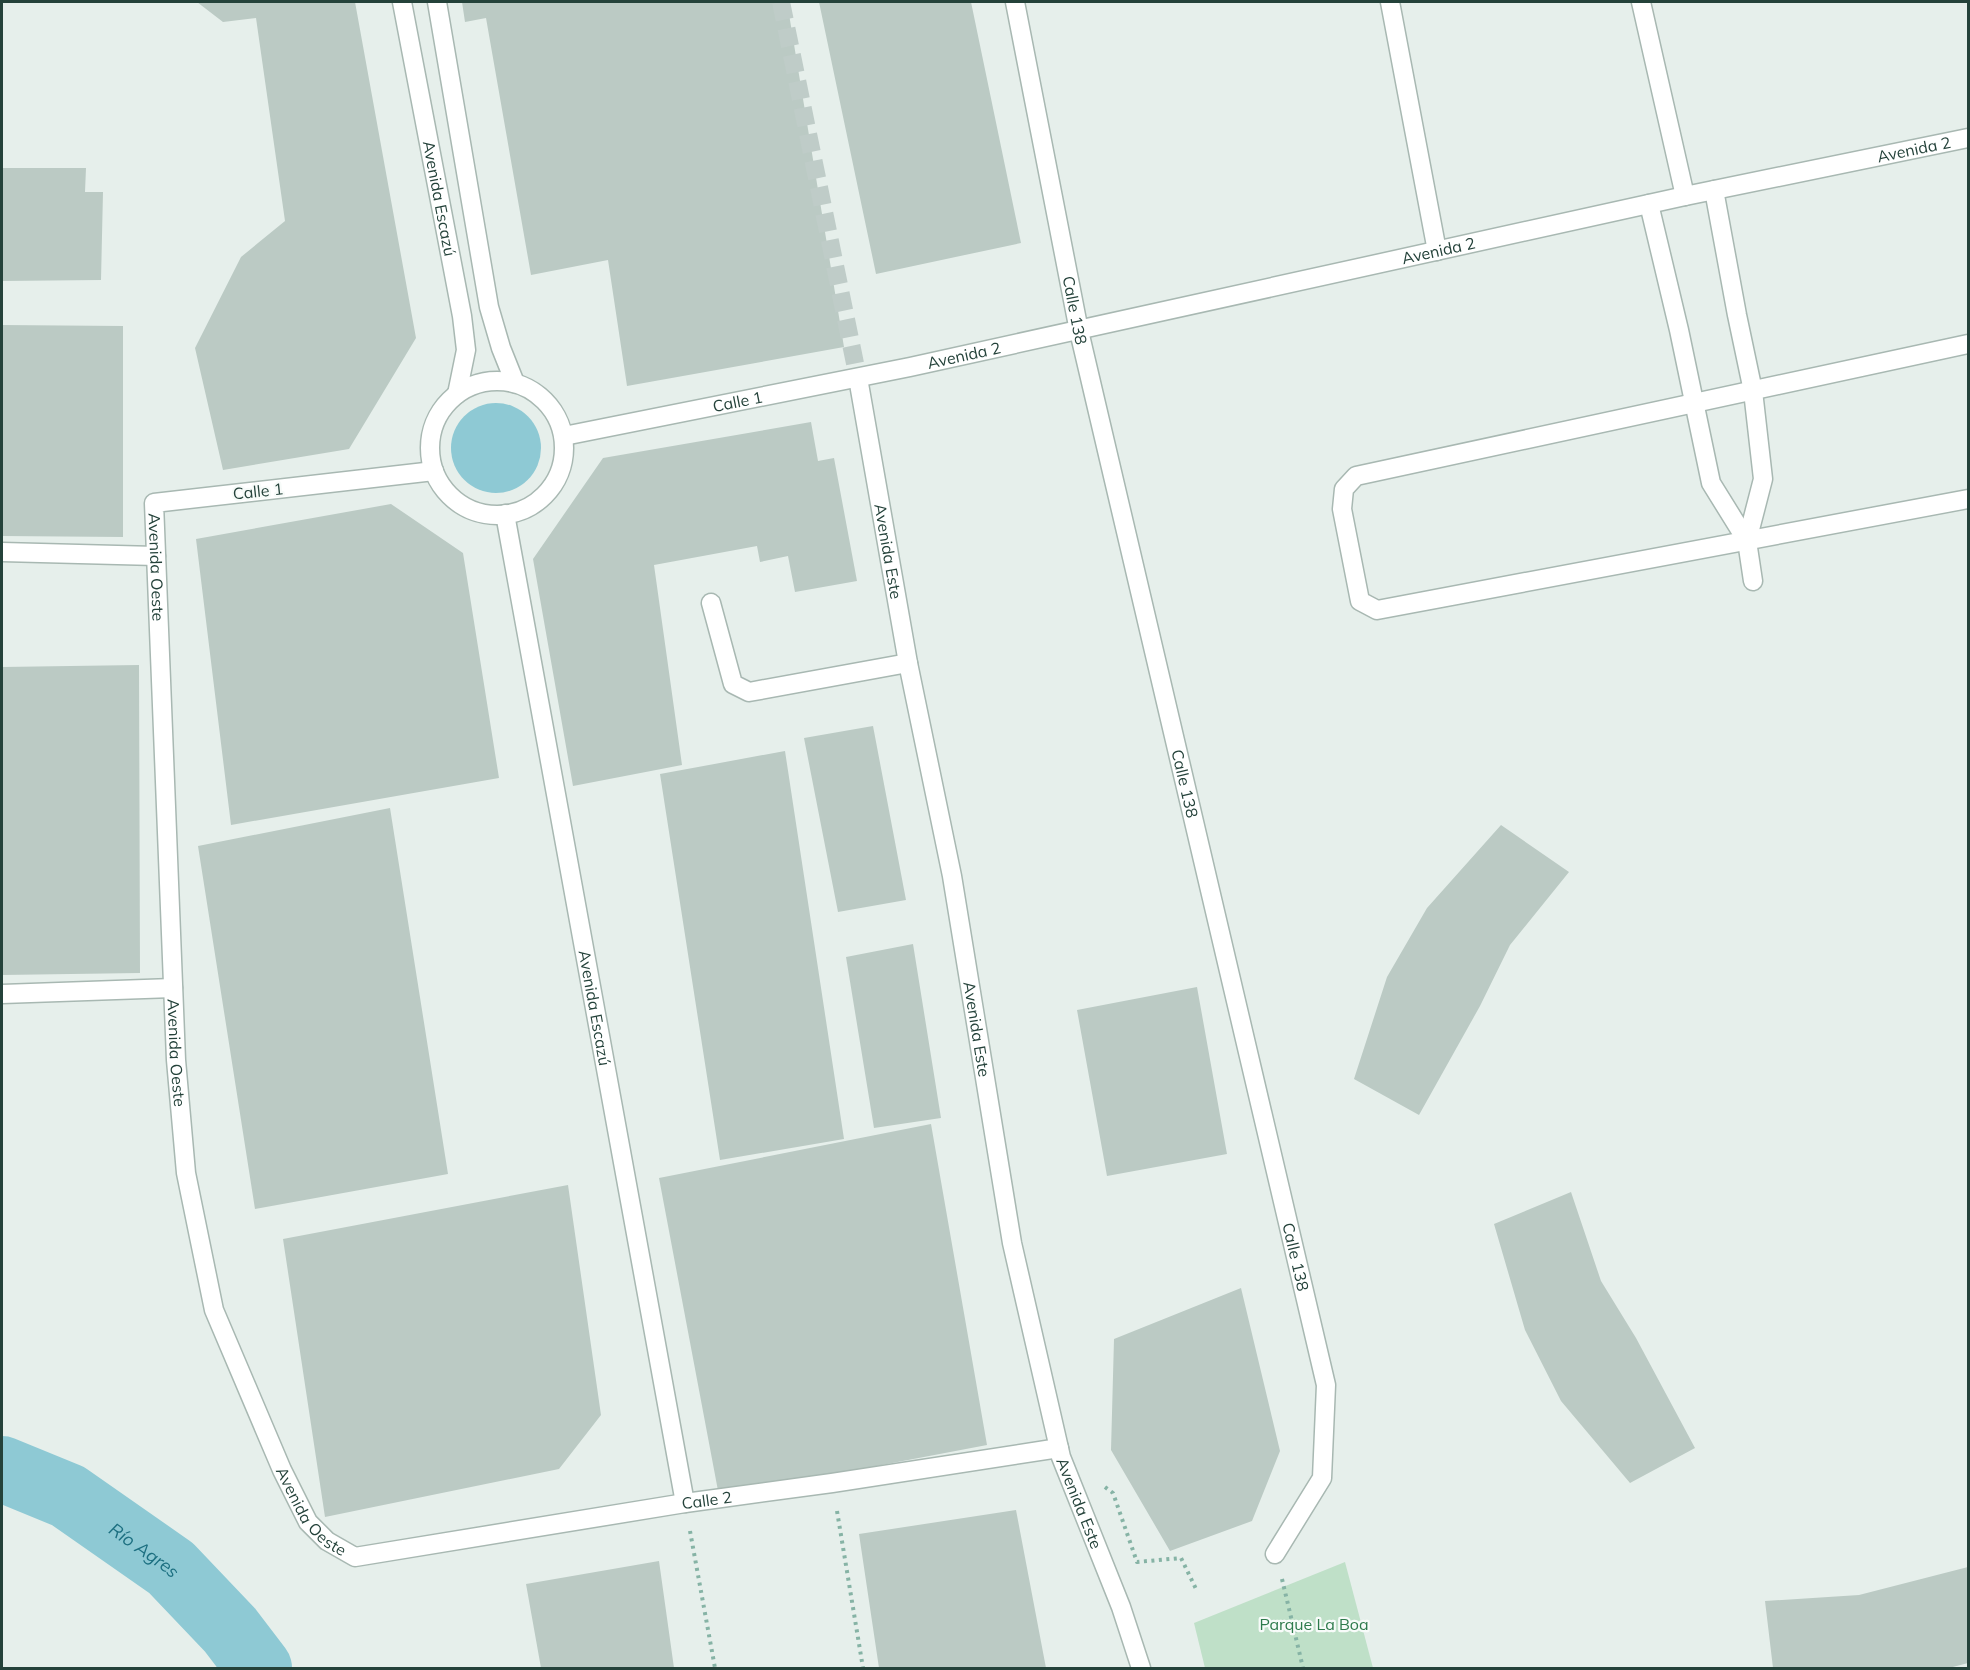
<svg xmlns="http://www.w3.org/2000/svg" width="1970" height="1670" viewBox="0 0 1970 1670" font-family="Mulish,sans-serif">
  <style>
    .green { fill: #bfe0c8 }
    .water { fill: #8ec9d4 }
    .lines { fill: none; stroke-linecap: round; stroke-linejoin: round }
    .river { stroke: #8ec9d4; stroke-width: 66 }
    .building { fill: #bbcac4 }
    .minor-tunnel { stroke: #bfccc8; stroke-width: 18; stroke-dasharray: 18 9; stroke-linecap: butt }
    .minor-casing { stroke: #a8b8b2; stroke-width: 21 }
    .path { stroke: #86b3a5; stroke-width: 4; stroke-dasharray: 3 4.5; stroke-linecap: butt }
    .minor { stroke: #fff; stroke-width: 18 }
    .labels { text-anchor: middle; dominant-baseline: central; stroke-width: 4.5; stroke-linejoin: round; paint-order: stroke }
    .street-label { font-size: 16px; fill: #24423a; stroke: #f7fbf9 }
    .park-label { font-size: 16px; fill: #2d7a4b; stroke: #f7fbf9 }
    .water-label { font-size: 18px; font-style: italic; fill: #1c6f80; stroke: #f7fbf9 }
  </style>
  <rect width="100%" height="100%" fill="#e6efeb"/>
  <path class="green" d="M 1345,1562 L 1373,1668 L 1205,1668 L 1194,1623 Z"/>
  <path class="water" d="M451 448a45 45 0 1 1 90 0a45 45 0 1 1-90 0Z"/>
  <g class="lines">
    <path class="river" id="s1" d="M 2,1469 L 68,1496 L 171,1568 L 230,1630 L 259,1668"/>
  </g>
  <path class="building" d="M 197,2 L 355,2 L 416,338 L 349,449 L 223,470 L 195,348 L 241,257 L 285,221 L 256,18 L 223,22 Z
    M 462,2 L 787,2 L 844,347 L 627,386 L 608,260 L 531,275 L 486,18 L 465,22 Z
    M 819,2 L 971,2 L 1021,243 L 876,274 Z
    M 2,168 L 86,168 L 85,192 L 103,192 L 101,280 L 2,281 Z
    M 2,325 L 123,326 L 123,537 L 2,536 Z
    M 811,422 L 818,461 L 834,458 L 857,581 L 795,592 L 788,556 L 760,562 L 757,546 L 654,565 L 682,765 L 573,786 L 533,559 L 603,458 Z
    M 391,504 L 463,553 L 499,778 L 231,825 L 196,539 Z
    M 139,665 L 140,973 L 2,975 L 2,667 Z
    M 873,726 L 906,900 L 838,912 L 804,738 Z
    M 785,751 L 844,1139 L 720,1160 L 660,774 Z
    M 390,808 L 448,1174 L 255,1209 L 198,846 Z
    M 1501,825 L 1569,872 L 1510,945 L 1480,1006 L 1419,1115 L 1354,1079 L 1387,977 L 1427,908 Z
    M 913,944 L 941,1118 L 874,1128 L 846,957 Z
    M 1197,987 L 1227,1154 L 1107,1176 L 1077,1010 Z
    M 931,1124 L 987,1445 L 719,1496 L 659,1178 Z
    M 568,1185 L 601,1415 L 559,1469 L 325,1517 L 283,1239 Z
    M 1571,1192 L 1601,1281 L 1636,1338 L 1695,1448 L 1630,1483 L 1561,1401 L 1525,1330 L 1494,1224 Z
    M 1241,1288 L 1280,1451 L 1252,1521 L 1170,1551 L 1111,1450 L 1114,1339 Z
    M 1016,1510 L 1046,1668 L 879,1668 L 859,1534 Z
    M 659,1561 L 674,1668 L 541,1668 L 526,1584 Z
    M 1968,1567 L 1968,1663 L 1949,1668 L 1773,1668 L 1765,1601 L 1859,1595 Z"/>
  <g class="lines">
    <path class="minor-tunnel" d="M 781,2 L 858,378"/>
    <defs>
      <g id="minor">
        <path id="s2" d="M 402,2 L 462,316 L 466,350 L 457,394"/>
        <path d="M 437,2 L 489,307 L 501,348 L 515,383"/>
        <path id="s3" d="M 1015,2 L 1079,331 L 1326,1385 L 1322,1478 L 1275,1554"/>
        <path d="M 1390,2 L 1437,251"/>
        <path d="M 1641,2 L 1685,196"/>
        <path d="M 1714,190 L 1737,315 L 1753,391 L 1763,479 L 1747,541"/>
        <path d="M 1649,204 L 1679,330 L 1711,483 L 1747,541 L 1753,581"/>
        <path d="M 1968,344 L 1356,476 L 1344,489 L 1342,509 L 1360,601 L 1377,610 L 1968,499"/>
        <path id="s4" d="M 858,378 L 908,663 L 952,876 L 1012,1243 L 1061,1457 L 1121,1607 L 1141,1668"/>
        <circle cx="497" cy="448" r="67"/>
        <path id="s5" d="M 564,436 L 910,367 L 1685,196 L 1968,138"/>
        <path id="s6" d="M 434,471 L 154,503 L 176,1060 L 186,1173 L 214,1310 L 282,1470 L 308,1522 L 327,1541 L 355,1557 L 685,1503 L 832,1483 L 1059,1448"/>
        <path id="s7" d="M 505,514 L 685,1503"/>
        <path d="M 2,552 L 156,556"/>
        <path d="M 711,603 L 733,684 L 749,692 L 908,663"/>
        <path d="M 2,994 L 173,988"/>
      </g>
    </defs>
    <use href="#minor" class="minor-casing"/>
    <path class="path" d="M 1105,1487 L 1113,1493 L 1137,1562 L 1181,1558 L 1196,1589
      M 837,1511 L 863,1668
      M 690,1531 L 715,1668
      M 1282,1579 L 1303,1668"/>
    <use href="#minor" class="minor"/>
  </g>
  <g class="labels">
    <g class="street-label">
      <text stroke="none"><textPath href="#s5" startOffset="1380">Avenida 2</textPath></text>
      <text stroke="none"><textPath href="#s2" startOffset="200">Avenida Escazú</textPath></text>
      <text stroke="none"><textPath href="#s5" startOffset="894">Avenida 2</textPath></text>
      <text stroke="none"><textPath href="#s3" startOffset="314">Calle 138</textPath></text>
      <text stroke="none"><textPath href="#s5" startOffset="408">Avenida 2</textPath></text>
      <text stroke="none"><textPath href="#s5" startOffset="177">Calle 1</textPath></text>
      <text transform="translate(258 491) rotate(-6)">Calle 1</text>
      <text stroke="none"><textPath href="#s4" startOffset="176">Avenida Este</textPath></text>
      <text stroke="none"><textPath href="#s6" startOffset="346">Avenida Oeste</textPath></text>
      <text stroke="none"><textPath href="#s3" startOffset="800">Calle 138</textPath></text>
      <text stroke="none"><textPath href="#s7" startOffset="502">Avenida Escazú</textPath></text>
      <text stroke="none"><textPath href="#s4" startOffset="662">Avenida Este</textPath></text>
      <text stroke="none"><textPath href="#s6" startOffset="832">Avenida Oeste</textPath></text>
      <text stroke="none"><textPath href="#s3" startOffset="1286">Calle 138</textPath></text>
      <text stroke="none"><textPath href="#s6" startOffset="1740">Calle 2</textPath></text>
      <text stroke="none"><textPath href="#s4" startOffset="1148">Avenida Este</textPath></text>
      <text stroke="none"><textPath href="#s6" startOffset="1318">Avenida Oeste</textPath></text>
    </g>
    <g class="park-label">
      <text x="1314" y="1624">Parque La Boa</text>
    </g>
    <g class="water-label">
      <text stroke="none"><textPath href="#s1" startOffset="165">Río Agres</textPath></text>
    </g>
  </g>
  <rect width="1970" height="1670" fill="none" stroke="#24423a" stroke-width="6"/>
</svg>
